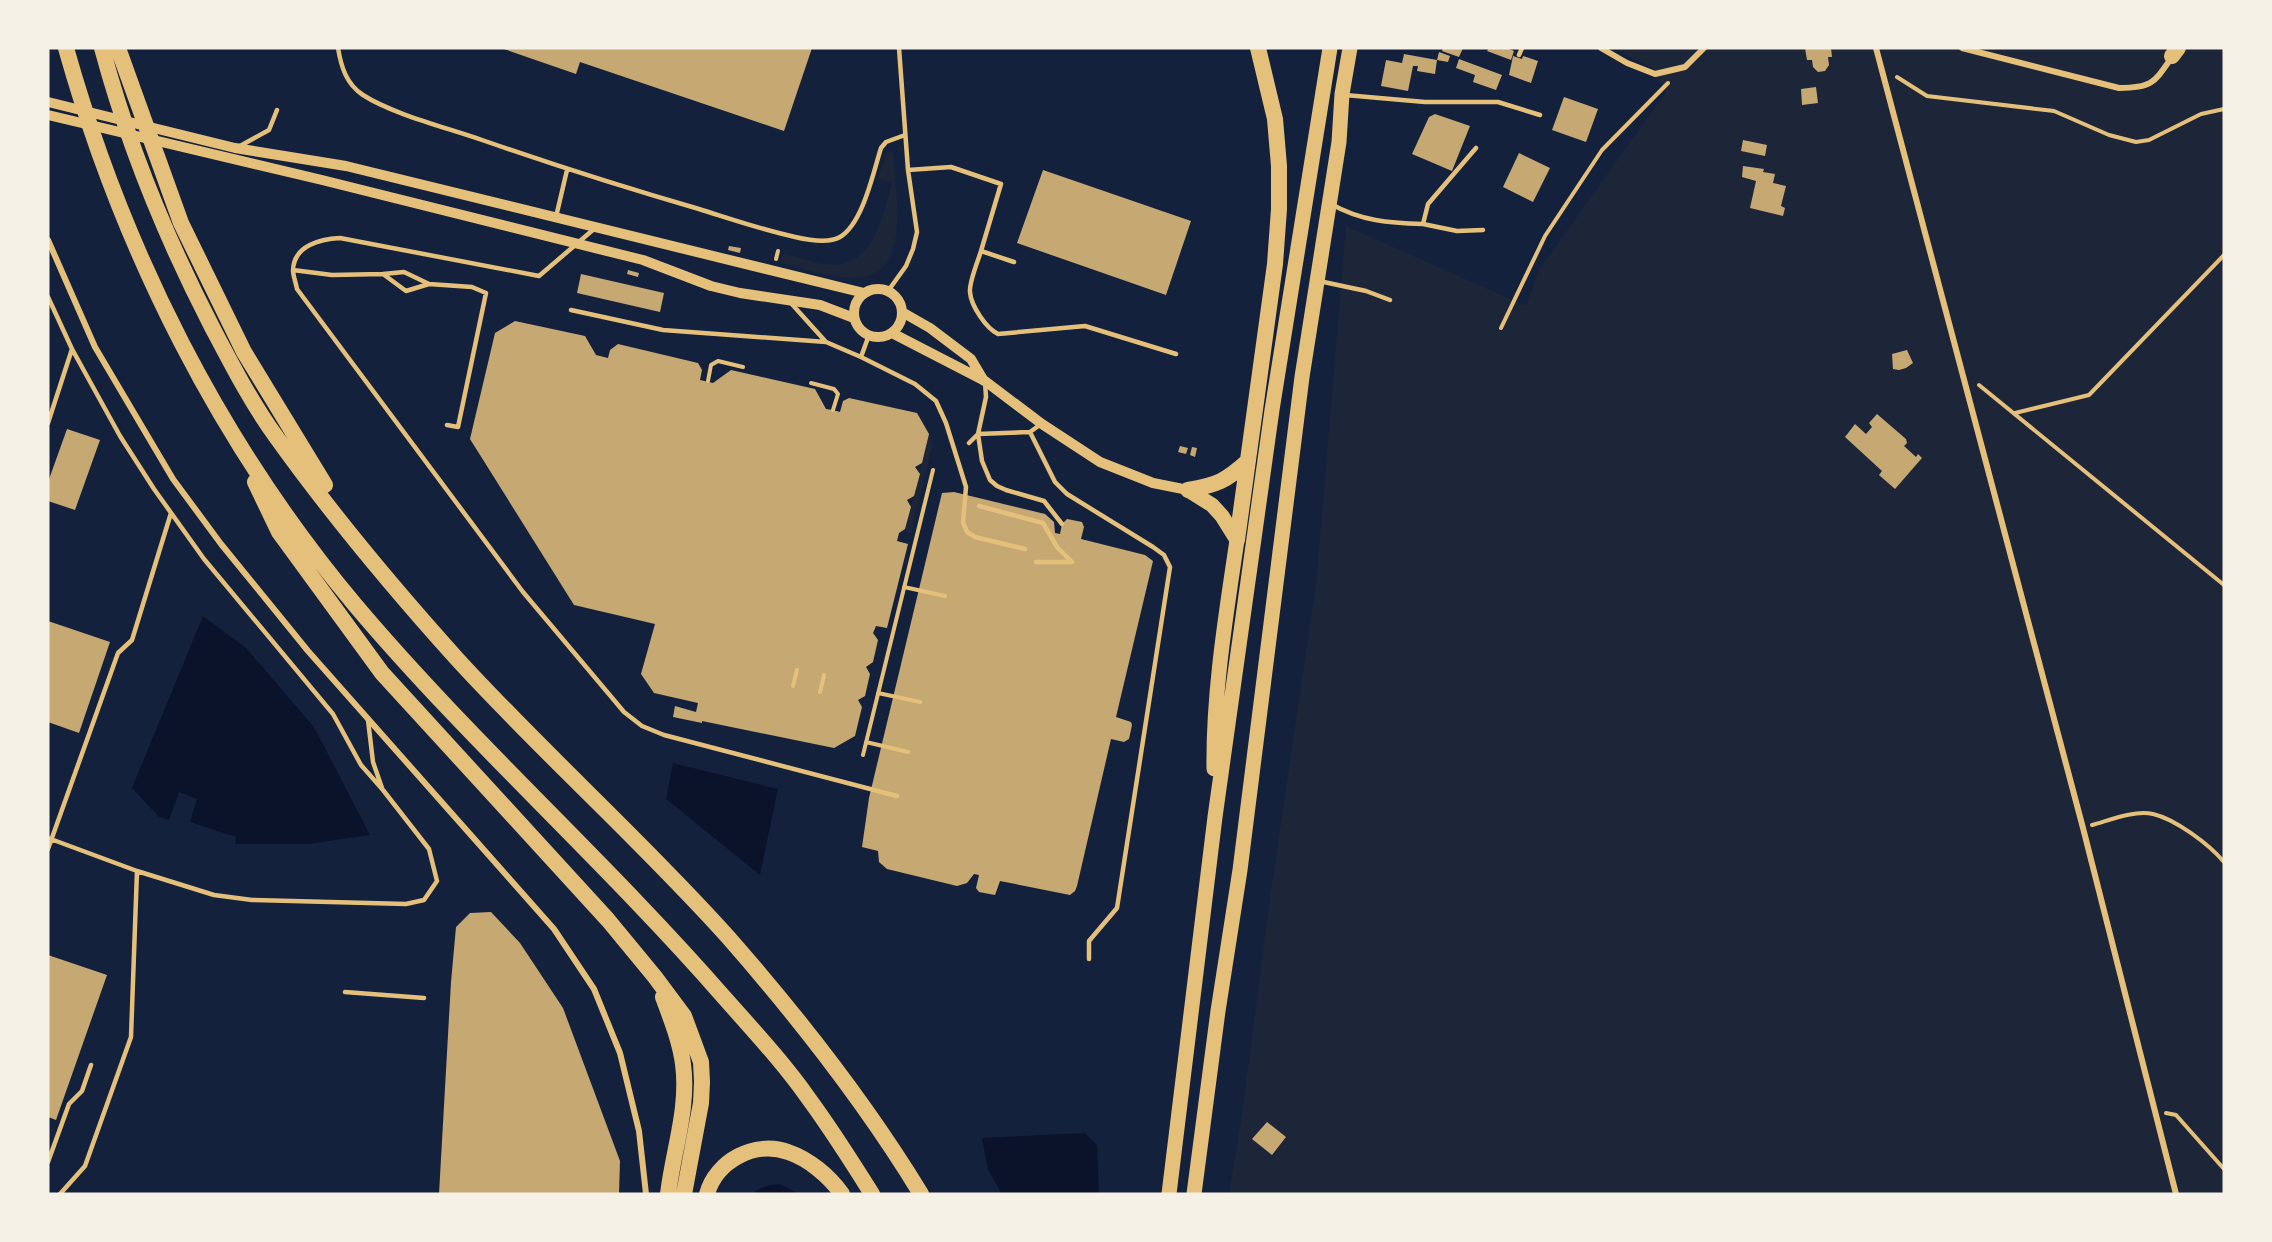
<svg xmlns="http://www.w3.org/2000/svg" width="2272" height="1242" viewBox="0 0 2272 1242" font-family="Helvetica,sans-serif">
  <style>
    .green { fill: #1d2539 }
    .water { fill: #0b132b }
    .building { fill: #c6a872 }
    .lines { fill: none; stroke-linecap: round; stroke-linejoin: round }
    .path { stroke: #e5c07b; stroke-width: 4 }
    .service { stroke: #e5c07b; stroke-width: 4.5 }
    .minor { stroke: #e5c07b; stroke-width: 6 }
    .tertiary { stroke: #e5c07b; stroke-width: 10 }
    .primary { stroke: #e5c07b; stroke-width: 15 }
    .trunk { stroke: #e5c07b; stroke-width: 16 }
  </style>
  <rect width="100%" height="100%" fill="#14213d"/>
  <path class="green" d="M 1614,48 L 2224,48 L 2224,1194 L 1229,1194 L 1242,1114 L 1270,898 L 1316,584 L 1346,226 L 1526,306 L 1539,270 L 1666,92 L 1652,68 Z
    M 893,152 C 895,191 914,278 853,278 C 829,278 804,268 781,263 L 783,253 C 799,257 817,265 834,265 C 875,264 883,213 892,183 L 878,178 L 887,153 Z
    M 929,434 L 932,447 L 911,533 L 905,532 Z"/>
  <path class="water" d="M 203,616 L 246,648 L 314,727 L 370,835 L 308,844 L 235,844 L 236,837 L 190,822 L 197,799 L 179,792 L 169,820 L 159,817 L 132,788 Z
    M 673,763 L 778,789 L 760,875 L 666,799 Z
    M 1085,1133 L 1097,1145 L 1099,1194 L 1002,1194 L 988,1170 L 982,1138 Z
    M 780,1184 L 799,1194 L 752,1194 C 760,1187 769,1185 780,1184 Z"/>
  <path class="building" d="M 501,48 L 812,48 L 784,131 L 580,62 L 576,74 Z
    M 1443,48 L 1463,48 L 1459,57 L 1442,51 Z
    M 1489,48 L 1507,48 L 1514,51 L 1511,60 L 1487,51 Z
    M 1805,48 L 1831,48 L 1832,57 L 1828,57 L 1829,65 L 1825,71 L 1818,72 L 1813,67 L 1812,60 L 1807,60 Z
    M 1439,52 L 1450,56 L 1448,62 L 1437,60 Z
    M 1404,54 L 1437,60 L 1435,74 L 1417,71 L 1418,66 L 1413,66 L 1408,91 L 1381,86 L 1386,60 L 1402,63 Z
    M 1513,56 L 1522,59 L 1523,56 L 1538,61 L 1531,83 L 1509,75 Z
    M 1459,59 L 1502,75 L 1496,90 L 1473,82 L 1475,75 L 1456,68 Z
    M 1816,87 L 1818,103 L 1802,105 L 1801,89 Z
    M 1564,97 L 1598,109 L 1586,142 L 1552,130 Z
    M 1435,114 L 1470,126 L 1452,171 L 1412,154 L 1429,117 Z
    M 1743,140 L 1767,145 L 1765,156 L 1741,151 Z
    M 1519,153 L 1550,168 L 1533,202 L 1503,187 Z
    M 1743,166 L 1764,169 L 1763,172 L 1775,174 L 1773,183 L 1786,186 L 1781,206 L 1785,208 L 1783,216 L 1750,208 L 1756,181 L 1742,177 Z
    M 1043,170 L 1191,221 L 1166,295 L 1017,243 Z
    M 729,246 L 741,248 L 740,253 L 728,250 Z
    M 628,270 L 639,273 L 638,277 L 627,274 Z
    M 581,274 L 664,293 L 660,312 L 577,293 Z
    M 515,321 L 585,336 L 596,355 L 608,358 L 610,350 L 618,344 L 698,363 L 702,370 L 700,380 L 713,383 L 731,370 L 815,389 L 826,409 L 833,410 L 840,412 L 843,401 L 849,398 L 917,413 L 929,434 L 922,463 L 915,467 L 920,474 L 914,496 L 907,500 L 911,507 L 905,529 L 899,533 L 897,541 L 908,544 L 887,628 L 876,626 L 873,633 L 878,640 L 873,662 L 866,667 L 870,674 L 865,696 L 858,700 L 862,707 L 855,736 L 834,748 L 702,721 L 702,723 L 673,717 L 675,706 L 696,712 L 698,703 L 654,693 L 641,674 L 655,624 L 574,605 L 470,439 L 495,333 Z
    M 1907,350 L 1913,363 L 1906,368 L 1899,370 L 1893,369 L 1892,354 Z
    M 1877,414 L 1906,439 L 1907,443 L 1904,446 L 1916,457 L 1918,454 L 1922,458 L 1895,489 L 1879,475 L 1882,471 L 1845,437 L 1855,424 L 1866,434 L 1872,427 L 1869,423 Z
    M 67,429 L 100,440 L 75,510 L 48,501 L 48,482 Z
    M 1180,446 L 1188,448 L 1186,454 L 1178,452 Z
    M 1192,447 L 1197,448 L 1195,457 L 1190,455 Z
    M 954,492 L 1045,514 L 1054,522 L 1055,533 L 1060,534 L 1062,524 L 1067,519 L 1082,522 L 1084,527 L 1081,539 L 1145,555 L 1153,561 L 1116,717 L 1131,722 L 1132,725 L 1129,739 L 1124,742 L 1111,739 L 1077,886 L 1075,891 L 1070,895 L 1000,881 L 995,895 L 979,892 L 976,888 L 979,875 L 974,874 L 967,883 L 957,886 L 887,869 L 879,862 L 878,851 L 862,847 L 869,798 L 942,493 Z
    M 48,621 L 110,642 L 79,733 L 48,722 Z
    M 491,912 L 520,943 L 563,1008 L 620,1161 L 619,1194 L 439,1194 L 451,982 L 456,927 L 470,913 Z
    M 48,955 L 107,975 L 56,1120 L 48,1117 Z
    M 1267,1122 L 1286,1137 L 1272,1155 L 1252,1139 Z"/>
  <g class="lines">
    <path class="path" d="M 1897,77 L 1927,96 L 2054,111 L 2109,135 L 2136,142 L 2149,140 L 2201,114 L 2224,109
      M 776,259 L 778,251
      M 1501,328 L 1545,236 L 1602,150 L 1668,83
      M 708,381 L 711,365 L 718,361 L 743,367
      M 811,383 L 834,389 L 838,394 L 833,410
      M 1979,385 L 2224,585
      M 2015,413 L 2089,395 L 2224,255
      M 904,587 L 945,596
      M 793,686 L 797,670
      M 820,692 L 824,675
      M 878,693 L 920,702
      M 866,742 L 908,752
      M 863,755 L 933,470
      M 2092,825 C 2110,820 2134,810 2153,814 C 2175,819 2209,844 2224,862
      M 2166,1113 L 2176,1115 L 2224,1169"/>
    <path class="service" d="M 338,48 C 341,66 346,84 363,95 C 392,114 448,128 482,140 C 554,165 626,188 699,209 C 731,219 763,230 795,237 C 808,240 828,244 840,237 C 863,223 873,173 881,148 L 886,142 L 905,135
      M 1519,55 L 1522,48
      M 1345,95 L 1425,102 L 1498,102 L 1540,115
      M 240,146 L 269,130 L 277,110
      M 908,170 L 951,167 L 1001,184 L 981,251 L 1014,262
      M 1331,204 C 1361,221 1389,223 1423,224 L 1428,204 L 1476,148
      M 556,217 L 567,170
      M 1423,224 L 1457,231 L 1483,230
      M 594,229 L 539,276 L 340,238 C 321,239 294,245 293,270 C 293,276 296,283 297,289 L 523,592 L 624,712 L 642,726 L 664,735 L 897,796
      M 981,251 C 978,261 969,282 970,292 C 971,306 986,328 998,334 L 1085,326 L 1176,354
      M 293,270 L 332,275 L 383,274 L 406,291 L 429,284 L 472,287 L 486,293 L 458,427 L 447,425
      M 383,274 L 404,272 L 429,284
      M 1319,281 L 1366,291 L 1390,300
      M 888,291 L 906,266 L 913,249 L 917,232 L 908,170 L 899,48
      M 48,297 L 72,349 L 48,423
      M 790,302 L 826,342 L 861,357 L 915,384 L 936,401 L 946,423 L 966,487 L 963,522 L 967,532 L 975,537 L 1025,549
      M 571,310 L 663,330 L 826,342
      M 72,349 L 120,436 L 154,489 L 204,559 L 333,714 L 361,765 L 383,790 L 429,849 L 437,881 L 424,900 L 406,904 L 252,900 L 214,895 L 137,871
      M 861,357 L 869,335
      M 985,382 L 986,397 L 978,434 L 982,461 L 990,480 L 997,486 L 1006,490 L 1044,501 L 1062,524
      M 1030,432 L 1055,482 L 1067,494 L 1153,547 L 1164,555 L 1170,567 L 1117,908 L 1089,941 L 1089,959
      M 969,443 L 978,434 L 1030,432 L 1041,424
      M 979,506 L 1043,523 L 1057,547 L 1072,562
      M 1036,562 L 1072,562
      M 368,720 L 373,762 L 382,788
      M 48,838 L 137,871 L 131,1037 L 85,1166 L 60,1194
      M 48,849 L 118,653 L 132,640 L 171,513
      M 345,992 L 424,998
      M 48,1162 L 69,1104 L 82,1091 L 91,1065"/>
    <path class="minor" d="M 1601,48 L 1627,63 L 1655,74 L 1685,67 L 1704,48
      M 1876,48 L 2083,828 L 2176,1194
      M 1962,48 L 2119,88 C 2152,88 2154,83 2172,57
      M 48,240 L 95,347 L 173,479 L 221,544 L 308,651 L 554,929 L 594,989 L 620,1053 L 639,1131 L 646,1194"/>
    <path class="tertiary" d="M 48,102 L 235,148 L 346,166 L 864,293
      M 48,115 L 322,180 L 643,260 L 711,286 L 740,293 L 820,305 L 854,318
      M854 313a24 24 0 1 1 48 0a24 24 0 1 1-48 0Z
      M 902,312 L 930,328 L 971,359 L 984,381
      M 892,333 L 985,381 L 1042,424 L 1100,462 L 1153,483 L 1188,490"/>
    <path class="primary" d="M 1188,490 L 1212,505 L 1222,516 L 1237,540 C 1226,615 1213,692 1214,769
      M 1169,1194 L 1215,817 L 1272,410 L 1330,48
      M 1194,1194 L 1218,1011 L 1240,870 L 1302,377 L 1339,142 L 1342,94 L 1350,48"/>
    <path class="trunk" d="M 66,48 C 123,251 220,444 356,606 C 471,742 605,861 722,995 C 752,1029 783,1062 809,1099 C 831,1129 852,1162 872,1194
      M 102,48 C 128,145 166,238 212,327 C 232,365 252,404 277,438 C 333,516 394,589 458,660 C 545,755 642,841 728,937 C 799,1018 865,1102 921,1194
      M 118,48 L 181,223 L 244,352 L 325,485
      M 2172,56 L 2178,48
      M 255,482 L 279,532 L 382,673 L 608,920 L 655,977 L 684,1016 L 701,1062 L 702,1082 L 701,1103 L 684,1194
      M 1188,490 C 1217,485 1226,481 1248,461
      M 1237,540 L 1275,264 L 1279,209 L 1279,166 L 1275,119 L 1258,48
      M 663,997 C 671,1019 680,1041 683,1064 C 689,1108 673,1151 668,1194
      M 707,1194 C 716,1161 755,1140 788,1152 C 809,1159 829,1176 842,1194"/>
  </g>
  <rect width="2272" height="1242" fill="none" stroke="#f6f1e7" stroke-width="99"/>
</svg>
